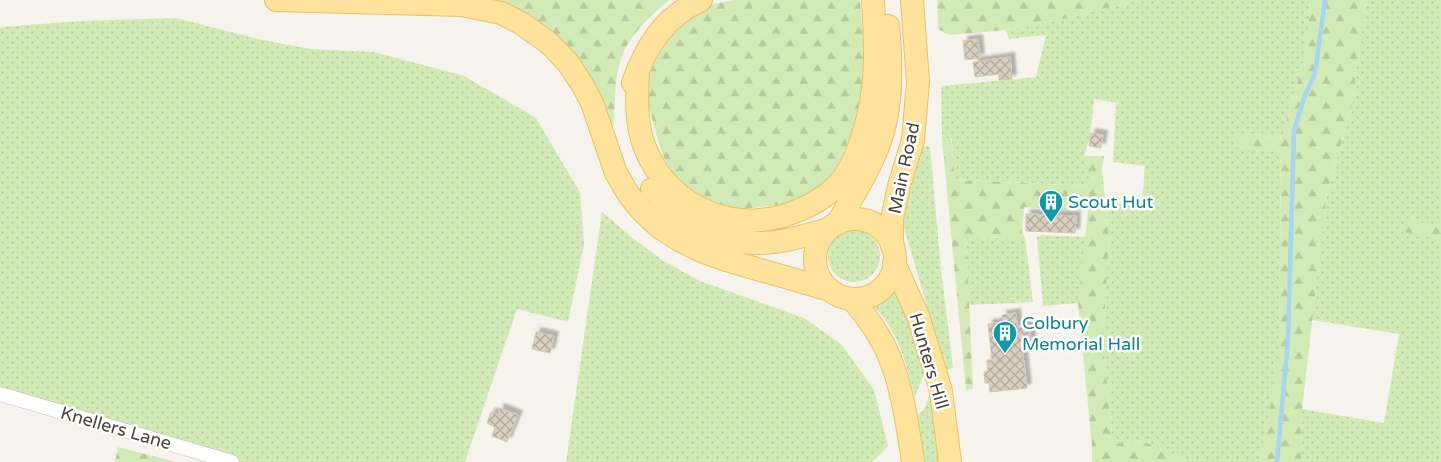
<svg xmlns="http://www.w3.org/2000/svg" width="1441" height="462" viewBox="0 0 1441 462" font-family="'Varela Round',sans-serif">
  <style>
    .grass { fill: url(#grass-dots) }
    .forest { fill: url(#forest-firs) }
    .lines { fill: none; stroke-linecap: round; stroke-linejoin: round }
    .stream { stroke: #a9d4f2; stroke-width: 4.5 }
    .building { fill: url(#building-cross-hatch); stroke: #d3c7b4; filter: url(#shadow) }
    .minor-casing { stroke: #c2bbae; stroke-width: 15 }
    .primary-casing { stroke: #e6c16a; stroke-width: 24 }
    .minor { stroke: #fff; stroke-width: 14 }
    .primary { stroke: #ffe39c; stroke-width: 22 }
    .labels { text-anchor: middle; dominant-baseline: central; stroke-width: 5; stroke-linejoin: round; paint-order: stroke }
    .street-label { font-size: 18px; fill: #4b4439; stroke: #fff }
    .culture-label { font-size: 18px; fill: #0d838f; stroke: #fff; text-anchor: start }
  </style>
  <defs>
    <pattern id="grass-dots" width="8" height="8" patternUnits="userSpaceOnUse" patternTransform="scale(1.25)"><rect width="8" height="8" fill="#d2eab5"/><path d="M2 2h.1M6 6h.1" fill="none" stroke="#b6ca9c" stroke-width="1.8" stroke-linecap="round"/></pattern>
    <pattern id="forest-firs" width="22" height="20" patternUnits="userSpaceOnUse" patternTransform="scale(1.25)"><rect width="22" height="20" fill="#d2eab5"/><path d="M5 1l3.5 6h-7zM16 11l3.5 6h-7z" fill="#b6ca9c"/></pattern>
    <pattern id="building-cross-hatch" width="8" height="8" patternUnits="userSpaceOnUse" patternTransform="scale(1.25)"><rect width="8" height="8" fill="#d8cfc1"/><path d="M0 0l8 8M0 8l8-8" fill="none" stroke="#b1aa9e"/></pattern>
    <filter id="shadow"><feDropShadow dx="4.5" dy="-4.5" stdDeviation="1" flood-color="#0004"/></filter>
  </defs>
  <rect width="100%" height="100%" fill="#f6f3ec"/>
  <path class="grass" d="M 1138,0 L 1311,0 L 1306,51 L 1282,138 L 1236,133 L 1235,147 L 1281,152 L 1279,357 L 1260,462 L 1188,462 L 1143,441 L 1113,444 L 1103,342 L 1109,237 L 1106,202 L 1142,205 L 1145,166 L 1113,162 L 1116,103 L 1094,99 L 1090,137 L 1084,156 L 1093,186 L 954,180 L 952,138 L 942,138 L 941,86 L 1036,77 L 1046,35 L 1009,39 L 1006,30 L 1059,20 Z
    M 1366,0 L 1441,0 L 1441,462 L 1301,462 L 1302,409 L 1384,423 L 1399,334 L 1312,320 L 1327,193 L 1352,105 Z
    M 176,18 L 258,39 L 310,49 L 374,52 L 464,76 L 536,118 L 580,192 L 584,245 L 568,322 L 517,309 L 465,462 L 232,462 L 0,394 L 0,28 L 2,27 L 80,21 Z
    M 920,145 L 930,147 L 941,269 L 953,368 L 946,370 L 902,221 Z
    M 602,212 L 634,239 L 662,260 L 700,281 L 804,318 L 842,345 L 874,390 L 888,446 L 872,462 L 566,462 Z
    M828 256a26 26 0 1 1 52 0a26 26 0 1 1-52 0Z
    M 1042,235 L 1086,237 L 1078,303 L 1043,306 L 1037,237 Z
    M 966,238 L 1025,238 L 1033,302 L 969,305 Z
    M 896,287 L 929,373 L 923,376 L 915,397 C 907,370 904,349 888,324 C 884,318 879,311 873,307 L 889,296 Z
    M 932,389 L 945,462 L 924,462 L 918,415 L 924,409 Z"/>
  <path class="forest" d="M 489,0 L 669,0 C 653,13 629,36 622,56 C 614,77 615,102 614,124 L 607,128 L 586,75 Z
    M 733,0 L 860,0 L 865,61 L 863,98 L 851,135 L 836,168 L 816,191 L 796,202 L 770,206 L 735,210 L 714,204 L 687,186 L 674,174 L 664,158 L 658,141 L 648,104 L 647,81 L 659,49 L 671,30 L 690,15 L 714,4 Z
    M 937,0 L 1138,0 L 1059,20 L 1006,30 L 950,35 L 938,29 Z
    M 1311,0 L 1366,0 L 1352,105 L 1327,193 L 1302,409 L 1301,462 L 1260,462 L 1279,357 L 1281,152 L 1235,147 L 1236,133 L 1282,138 L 1306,51 Z
    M 942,138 L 951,138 L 955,180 L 1092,186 L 1084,156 L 1104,156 L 1102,170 L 1109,237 L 1103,342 L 1113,444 L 1143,441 L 1188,462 L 1092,462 L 1092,446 L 1078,303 L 1088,211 L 1024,207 L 1022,233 L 1025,238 L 966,238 L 973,389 L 966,390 Z
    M 1405,219 L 1441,226 L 1441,240 L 1402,232 Z
    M 118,447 L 176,462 L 115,462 Z"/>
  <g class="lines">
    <path class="stream" d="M 1277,462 L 1288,340 L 1294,131 L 1304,98 L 1315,73 L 1325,0"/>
  </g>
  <path class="building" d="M 978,39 L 980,58 L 965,60 L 963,41 Z
    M 1010,57 L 1012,79 L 999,80 L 999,74 L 975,77 L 973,62 Z
    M 1091,133 L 1103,135 L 1101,148 L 1089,146 Z
    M 1026,214 L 1076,216 L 1075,233 L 1026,231 Z
    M 1016,313 L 1017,326 L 1029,325 L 1032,346 L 1022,348 L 1027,388 L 990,392 L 989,383 L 985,383 L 984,372 L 988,371 L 987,360 L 992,360 L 988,324 L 1003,322 L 1002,315 Z
    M 536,332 L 554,336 L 550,353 L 532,349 Z
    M 500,408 L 518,415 L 507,442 L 492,436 L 495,427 L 487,423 L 491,412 L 498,415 Z"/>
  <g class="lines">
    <defs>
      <path id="minor" d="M 0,394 L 232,462"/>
      <path id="primary" d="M 276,0 L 462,5 L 501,13 L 521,23 L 550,44 L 568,63 L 582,84 L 592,103 L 616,173 L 629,195 L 641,210 L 659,227 L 679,240 L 701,251 L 726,260 L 830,290
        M 638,69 C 637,96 635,123 645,148 C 670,210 739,237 799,210 C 814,204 831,193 842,180 C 852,166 858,151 863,135 C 878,88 876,49 873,0
        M 633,83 C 646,46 664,17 701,0
        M 652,189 C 678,220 719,245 762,243 C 785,242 807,235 829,229
        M815 259a40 40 0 1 1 80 0a40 40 0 1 1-80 0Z
        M 837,224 C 850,201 864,179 874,156 C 893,116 892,68 888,26
        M 892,246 L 892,219 L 899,186 L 913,140 L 918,82 L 912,0
        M 894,263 L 918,316 L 941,391 L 950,462
        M 852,299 C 861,310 870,321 877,333 C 900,368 907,421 913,462"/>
    </defs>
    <use href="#minor" class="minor-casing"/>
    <use href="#primary" class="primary-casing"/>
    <use href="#minor" class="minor"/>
    <use href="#primary" class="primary"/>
  </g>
  <defs>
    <symbol id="building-pin" viewBox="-11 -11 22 30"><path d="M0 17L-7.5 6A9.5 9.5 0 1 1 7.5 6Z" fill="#0f9aa8" stroke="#fff"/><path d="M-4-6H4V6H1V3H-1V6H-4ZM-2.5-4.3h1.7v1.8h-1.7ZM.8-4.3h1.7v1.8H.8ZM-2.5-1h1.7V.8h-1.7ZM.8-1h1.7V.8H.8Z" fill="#fff"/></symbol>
  </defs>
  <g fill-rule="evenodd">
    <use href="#building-pin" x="1037" y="188" width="28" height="38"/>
    <use href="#building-pin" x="991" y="319" width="28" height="38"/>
  </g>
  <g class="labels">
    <g class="street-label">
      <text transform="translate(904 168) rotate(-78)">Main Road</text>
      <text transform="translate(929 361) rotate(74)">Hunters Hill</text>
      <text transform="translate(116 428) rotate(16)">Knellers Lane</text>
    </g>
    <g class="culture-label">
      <text x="1068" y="202">Scout Hut</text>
      <text x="1022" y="323">Colbury<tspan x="1022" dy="21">Memorial Hall</tspan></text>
    </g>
  </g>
</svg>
